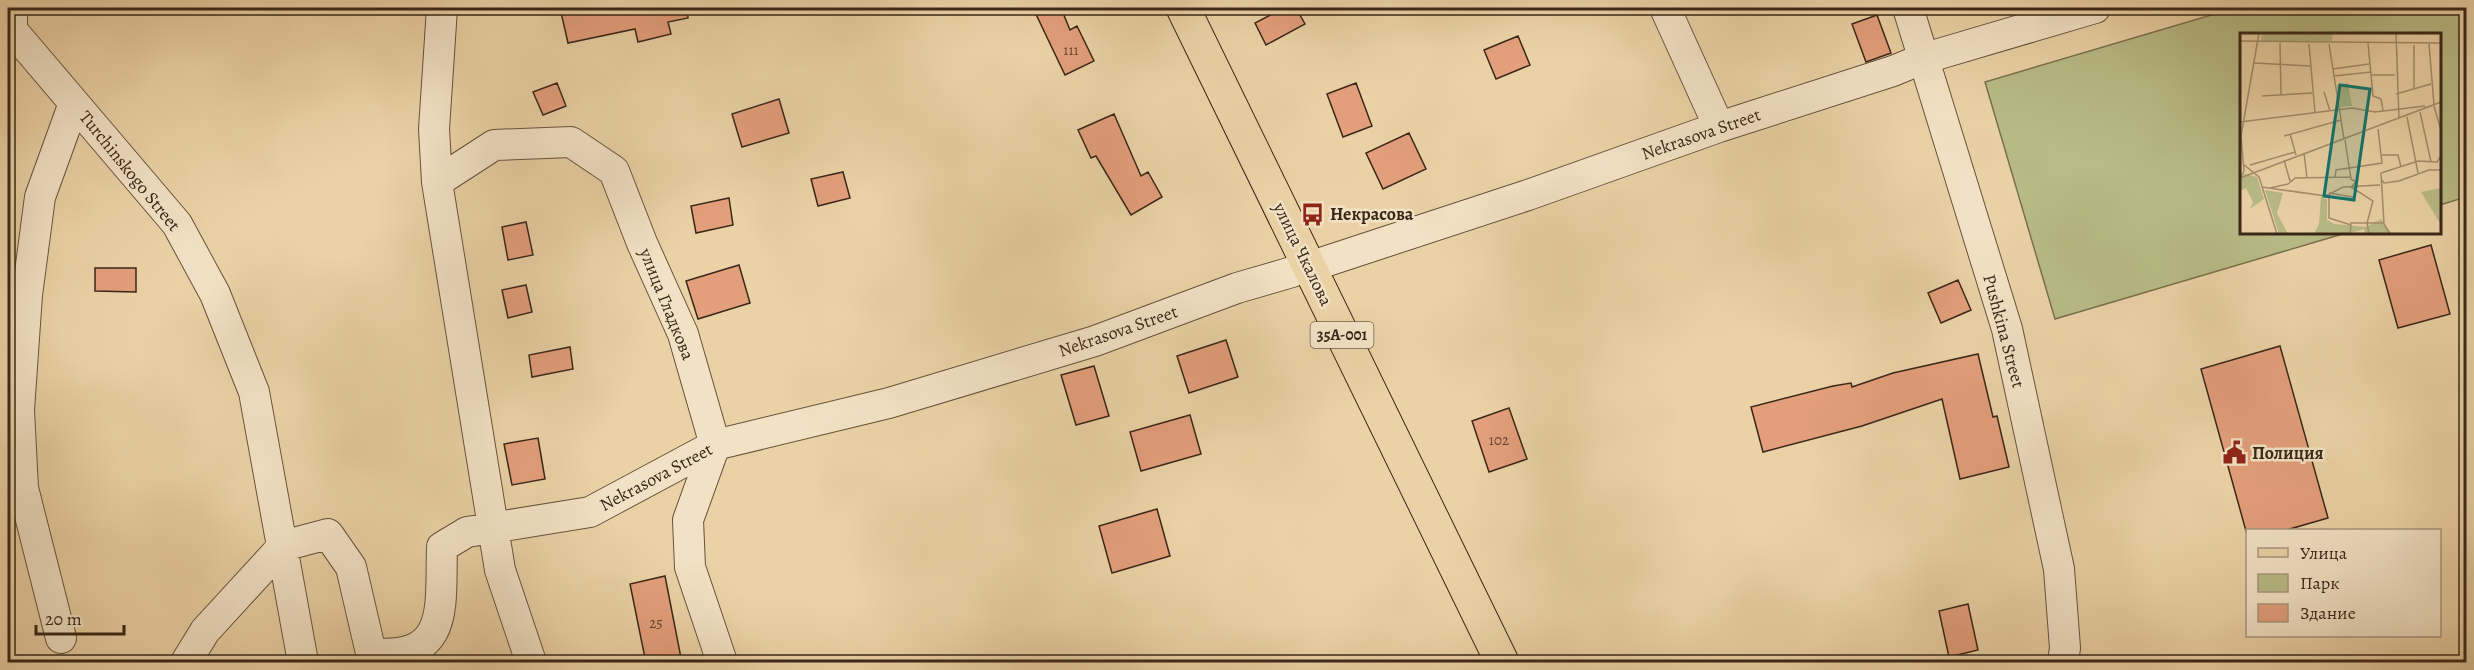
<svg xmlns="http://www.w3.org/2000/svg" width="2474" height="670" viewBox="0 0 2474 670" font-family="Alegreya,serif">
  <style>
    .green { fill: #b8bb86; stroke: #79714f; stroke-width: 1.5 }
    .building { fill: #e39f7b; stroke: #3a2718; stroke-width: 1.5 }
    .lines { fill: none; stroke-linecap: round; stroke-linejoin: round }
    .minor-casing { stroke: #66523c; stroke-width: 32 }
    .major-casing { stroke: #3a2718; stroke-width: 35 }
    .minor { stroke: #f2e2c5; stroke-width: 30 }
    .major { stroke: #ebd2a6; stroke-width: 33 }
    .labels { text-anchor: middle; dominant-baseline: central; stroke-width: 5; stroke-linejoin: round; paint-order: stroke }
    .number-label { font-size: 15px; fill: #644531 }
    .shield { fill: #f2e2c5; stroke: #715f4c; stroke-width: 1.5 }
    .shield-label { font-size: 16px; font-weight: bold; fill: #3a2718 }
    .street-label { font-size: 18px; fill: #3a2718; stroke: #f2e2c5 }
    .poi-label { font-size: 18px; font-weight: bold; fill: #3a2718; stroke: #f2e2c5; text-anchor: start }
    .inset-road { fill: none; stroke: #a48e6d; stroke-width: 1.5 }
    .view { fill: #0f766e; fill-opacity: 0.15; stroke: #0f766e; stroke-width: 3 }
    .inset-edge { fill: none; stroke: #3a2718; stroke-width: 3 }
  </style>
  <rect width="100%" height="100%" fill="#ebd2a6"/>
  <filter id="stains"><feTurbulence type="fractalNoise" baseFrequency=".00333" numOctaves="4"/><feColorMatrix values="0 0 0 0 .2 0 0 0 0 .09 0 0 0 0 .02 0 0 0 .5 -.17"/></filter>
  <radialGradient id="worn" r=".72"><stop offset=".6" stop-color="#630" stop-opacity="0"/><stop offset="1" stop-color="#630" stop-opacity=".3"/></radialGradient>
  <path class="green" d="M 2235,8 L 2466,8 L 2466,197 L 2440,205 L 2440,34 L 2242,34 L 2242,232 L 2346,233 L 2055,319 L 1985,82 Z"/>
  <path class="building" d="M 560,8 L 687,8 L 688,18 L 668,22 L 671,34 L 638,42 L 635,29 L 568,43 Z
    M 1033,8 L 1061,8 L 1070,30 L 1077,26 L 1094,61 L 1065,75 Z
    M 1284,8 L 1296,8 L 1305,24 L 1266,45 L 1255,23 Z
    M 1877,15 L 1891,53 L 1866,62 L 1852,24 Z
    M 1518,36 L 1530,65 L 1496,79 L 1484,50 Z
    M 557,83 L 566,106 L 543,115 L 533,92 Z
    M 1356,83 L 1372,126 L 1343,137 L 1327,94 Z
    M 779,99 L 789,133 L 742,147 L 732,114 Z
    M 1114,114 L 1141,176 L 1148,172 L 1162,197 L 1131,215 L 1096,156 L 1091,158 L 1078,130 Z
    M 1409,133 L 1426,169 L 1383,189 L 1366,153 Z
    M 843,172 L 850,198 L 818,206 L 811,179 Z
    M 729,198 L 733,225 L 696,233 L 691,206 Z
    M 526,222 L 533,255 L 508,260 L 502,227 Z
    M 2431,245 L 2450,314 L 2398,328 L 2379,260 Z
    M 739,265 L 750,303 L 698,319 L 686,281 Z
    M 95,268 L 136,268 L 136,292 L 95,291 Z
    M 1958,280 L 1971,310 L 1941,323 L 1928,293 Z
    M 526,285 L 532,312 L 508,318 L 502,290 Z
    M 1226,340 L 1238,377 L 1189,393 L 1177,356 Z
    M 2280,346 L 2328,518 L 2283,531 L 2246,531 L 2201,369 Z
    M 570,347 L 573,369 L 532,377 L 529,355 Z
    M 1978,354 L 1993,417 L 1997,416 L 2009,467 L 1960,479 L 1942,399 L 1862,426 L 1763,452 L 1751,407 L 1833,386 L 1851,383 L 1852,387 L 1893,373 Z
    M 1094,366 L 1109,416 L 1076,425 L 1061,375 Z
    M 1509,408 L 1527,459 L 1489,472 L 1472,421 Z
    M 1190,415 L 1201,454 L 1141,471 L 1130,432 Z
    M 538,438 L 545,479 L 512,485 L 504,444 Z
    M 1157,509 L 1170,556 L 1112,573 L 1099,526 Z
    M 665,576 L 682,663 L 646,663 L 630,584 Z
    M 1968,604 L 1978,650 L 1949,657 L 1939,611 Z"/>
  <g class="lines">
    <defs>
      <path id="minor" d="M 12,8 L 12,30 L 177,224 L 215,294 L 254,392 L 303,662
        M 442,8 L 434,129 L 437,182 L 500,570 L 531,662
        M 1665,8 L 1719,127
        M 1908,8 L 2007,329 L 2059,569 L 2065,648 L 2063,662
        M 437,182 L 494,145 L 571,142 L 614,171 L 642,243 L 683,334 L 715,445 L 688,520 L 690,567 L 722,662
        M 1309,267 L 1528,195 L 1719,127 L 1893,71 L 1922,59 L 2095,8
        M 61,638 L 23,488 L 19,410 L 27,295 L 40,197 L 74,103
        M 186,662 L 205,631 L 283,546 L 328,534 L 351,567 L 371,653 C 451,661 440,606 442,547 L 467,532 L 590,512 L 715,445 L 889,403 L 1095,341 L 1237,288 L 1292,272"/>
      <path id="major" d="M 1183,8 L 1502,662"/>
    </defs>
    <use href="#minor" class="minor-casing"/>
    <use href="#major" class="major-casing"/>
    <use href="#minor" class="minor"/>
    <use href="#major" class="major"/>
  </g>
  <defs>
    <symbol id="bus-bare" viewBox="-9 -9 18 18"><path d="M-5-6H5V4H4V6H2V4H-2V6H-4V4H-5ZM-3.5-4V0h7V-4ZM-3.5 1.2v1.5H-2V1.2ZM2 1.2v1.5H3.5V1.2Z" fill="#8f2418" stroke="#f2e2c5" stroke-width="2.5" paint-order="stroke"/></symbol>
    <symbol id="civic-bare" viewBox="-9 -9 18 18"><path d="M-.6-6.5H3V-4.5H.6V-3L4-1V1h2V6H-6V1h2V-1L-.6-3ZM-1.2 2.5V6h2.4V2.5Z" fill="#8f2418" stroke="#f2e2c5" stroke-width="2.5" paint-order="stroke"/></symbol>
  </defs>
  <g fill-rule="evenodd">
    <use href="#bus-bare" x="1296" y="198" width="33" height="33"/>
    <use href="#civic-bare" x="2218" y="436" width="33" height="33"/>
  </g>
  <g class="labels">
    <g class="number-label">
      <text x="1071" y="50">111</text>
      <text x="1499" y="440">102</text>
      <text x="656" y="623">25</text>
    </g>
    <rect class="shield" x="1310.5" y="322" width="63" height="26" rx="4.5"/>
    <g class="shield-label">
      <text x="1342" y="335">35А-001</text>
    </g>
    <g class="street-label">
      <text transform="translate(1701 134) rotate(-19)">Nekrasova Street</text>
      <text transform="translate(130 171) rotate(51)">Turchinskogo Street</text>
      <text transform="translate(1303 254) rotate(64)">улица Чкалова</text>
      <text transform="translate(667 304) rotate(68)">улица Гладкова</text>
      <text transform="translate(1118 331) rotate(-19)">Nekrasova Street</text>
      <text transform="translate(2004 331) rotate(75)">Pushkina Street</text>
      <text transform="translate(656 477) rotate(-28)">Nekrasova Street</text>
    </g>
    <g class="poi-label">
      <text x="1330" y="214">Некрасова</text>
      <text x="2252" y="453">Полиция</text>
    </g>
  </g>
  <g transform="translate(2240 33)">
    <rect width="201" height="201" fill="#ebd2a6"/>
    <path d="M 22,0 L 93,0 L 92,8 L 21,9 ZM 108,50 L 112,73 L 100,74 L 97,52 ZM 0,140 L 17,144 L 24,166 L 10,176 L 13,169 L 6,155 L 0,158 ZM 201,155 L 201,192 L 181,159 ZM 25,157 L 43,160 L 37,180 L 48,201 L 39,201 ZM 81,164 L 87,166 L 87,187 L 94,191 L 126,194 L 141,186 L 152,201 L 125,201 L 124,196 L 108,201 L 74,201 L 79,191 Z" fill="#b8bb86"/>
    <path class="inset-road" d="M 156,0 L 159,85M 0,8 L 201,10M 40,10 L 41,62M 128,10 L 133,63 L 141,66 L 143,77M 69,11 L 75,80M 89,11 L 104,106M 189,11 L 194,72M 174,12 L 174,55M 14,30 L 70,33M 93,36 L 129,31M 132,42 L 155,42M 94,43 L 131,39M 84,59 L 90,78M 156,61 L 191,51M 22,63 L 72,60M 194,73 L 201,97M 180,79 L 191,129M 167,84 L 178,140M 0,89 L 112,75 L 135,79 L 185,73M 50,101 L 56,122M 44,103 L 101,87M 105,107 L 111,146 L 116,149 L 111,154 L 133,168 L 127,190 L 143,190M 64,120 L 67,145M 142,122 L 158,122 L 161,134M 44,127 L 50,148M 3,131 L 19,144 L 37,201M 10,132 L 55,119M 0,145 L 201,69M 0,145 L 4,138 L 1,103 L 19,0M 95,145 L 96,137 L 142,130 L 138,96M 141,146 L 144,150 L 159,148 L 189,137 L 201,137M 22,154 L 86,163 L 103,154 L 140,152M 30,155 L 48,151 L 55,145 L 111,144M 89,160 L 113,164M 86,163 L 89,165 L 89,185 L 111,192 L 110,201M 110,190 L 127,190 L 129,201M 150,201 L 144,191 L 141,140 L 178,128 L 197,129 L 201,123"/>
    <path class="view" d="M 100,52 L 130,56 L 114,167 L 84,163 Z"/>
    <rect width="201" height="201" class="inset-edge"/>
  </g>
  <rect width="2474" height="670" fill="none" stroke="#ebd2a6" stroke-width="30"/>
  <rect x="9" y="9" width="2456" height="652" fill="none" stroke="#3a2718" stroke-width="3"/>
  <rect x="15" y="15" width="2444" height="640" fill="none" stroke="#3a2718" stroke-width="1.5"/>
  <rect x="2246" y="529" width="195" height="108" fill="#f2e2c5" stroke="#a89780" stroke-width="1.5"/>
  <rect x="2258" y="548" width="30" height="9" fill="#ebd2a6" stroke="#a89780" stroke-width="1.5"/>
  <text x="2300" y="559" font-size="18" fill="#3a2718">Улица</text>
  <rect x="2258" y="574" width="30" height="18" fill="#b8bb86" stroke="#a89780" stroke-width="1.5"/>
  <text x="2300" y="589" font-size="18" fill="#3a2718">Парк</text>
  <rect x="2258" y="604" width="30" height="18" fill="#e39f7b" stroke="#a89780" stroke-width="1.5"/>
  <text x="2300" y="619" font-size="18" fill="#3a2718">Здание</text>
  <path d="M36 625v9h88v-9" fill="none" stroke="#3a2718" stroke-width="3"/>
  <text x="45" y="625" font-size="18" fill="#3a2718" stroke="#f2e2c5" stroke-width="4.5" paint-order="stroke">20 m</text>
  <rect width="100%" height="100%" filter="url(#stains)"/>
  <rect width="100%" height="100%" fill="url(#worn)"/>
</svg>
